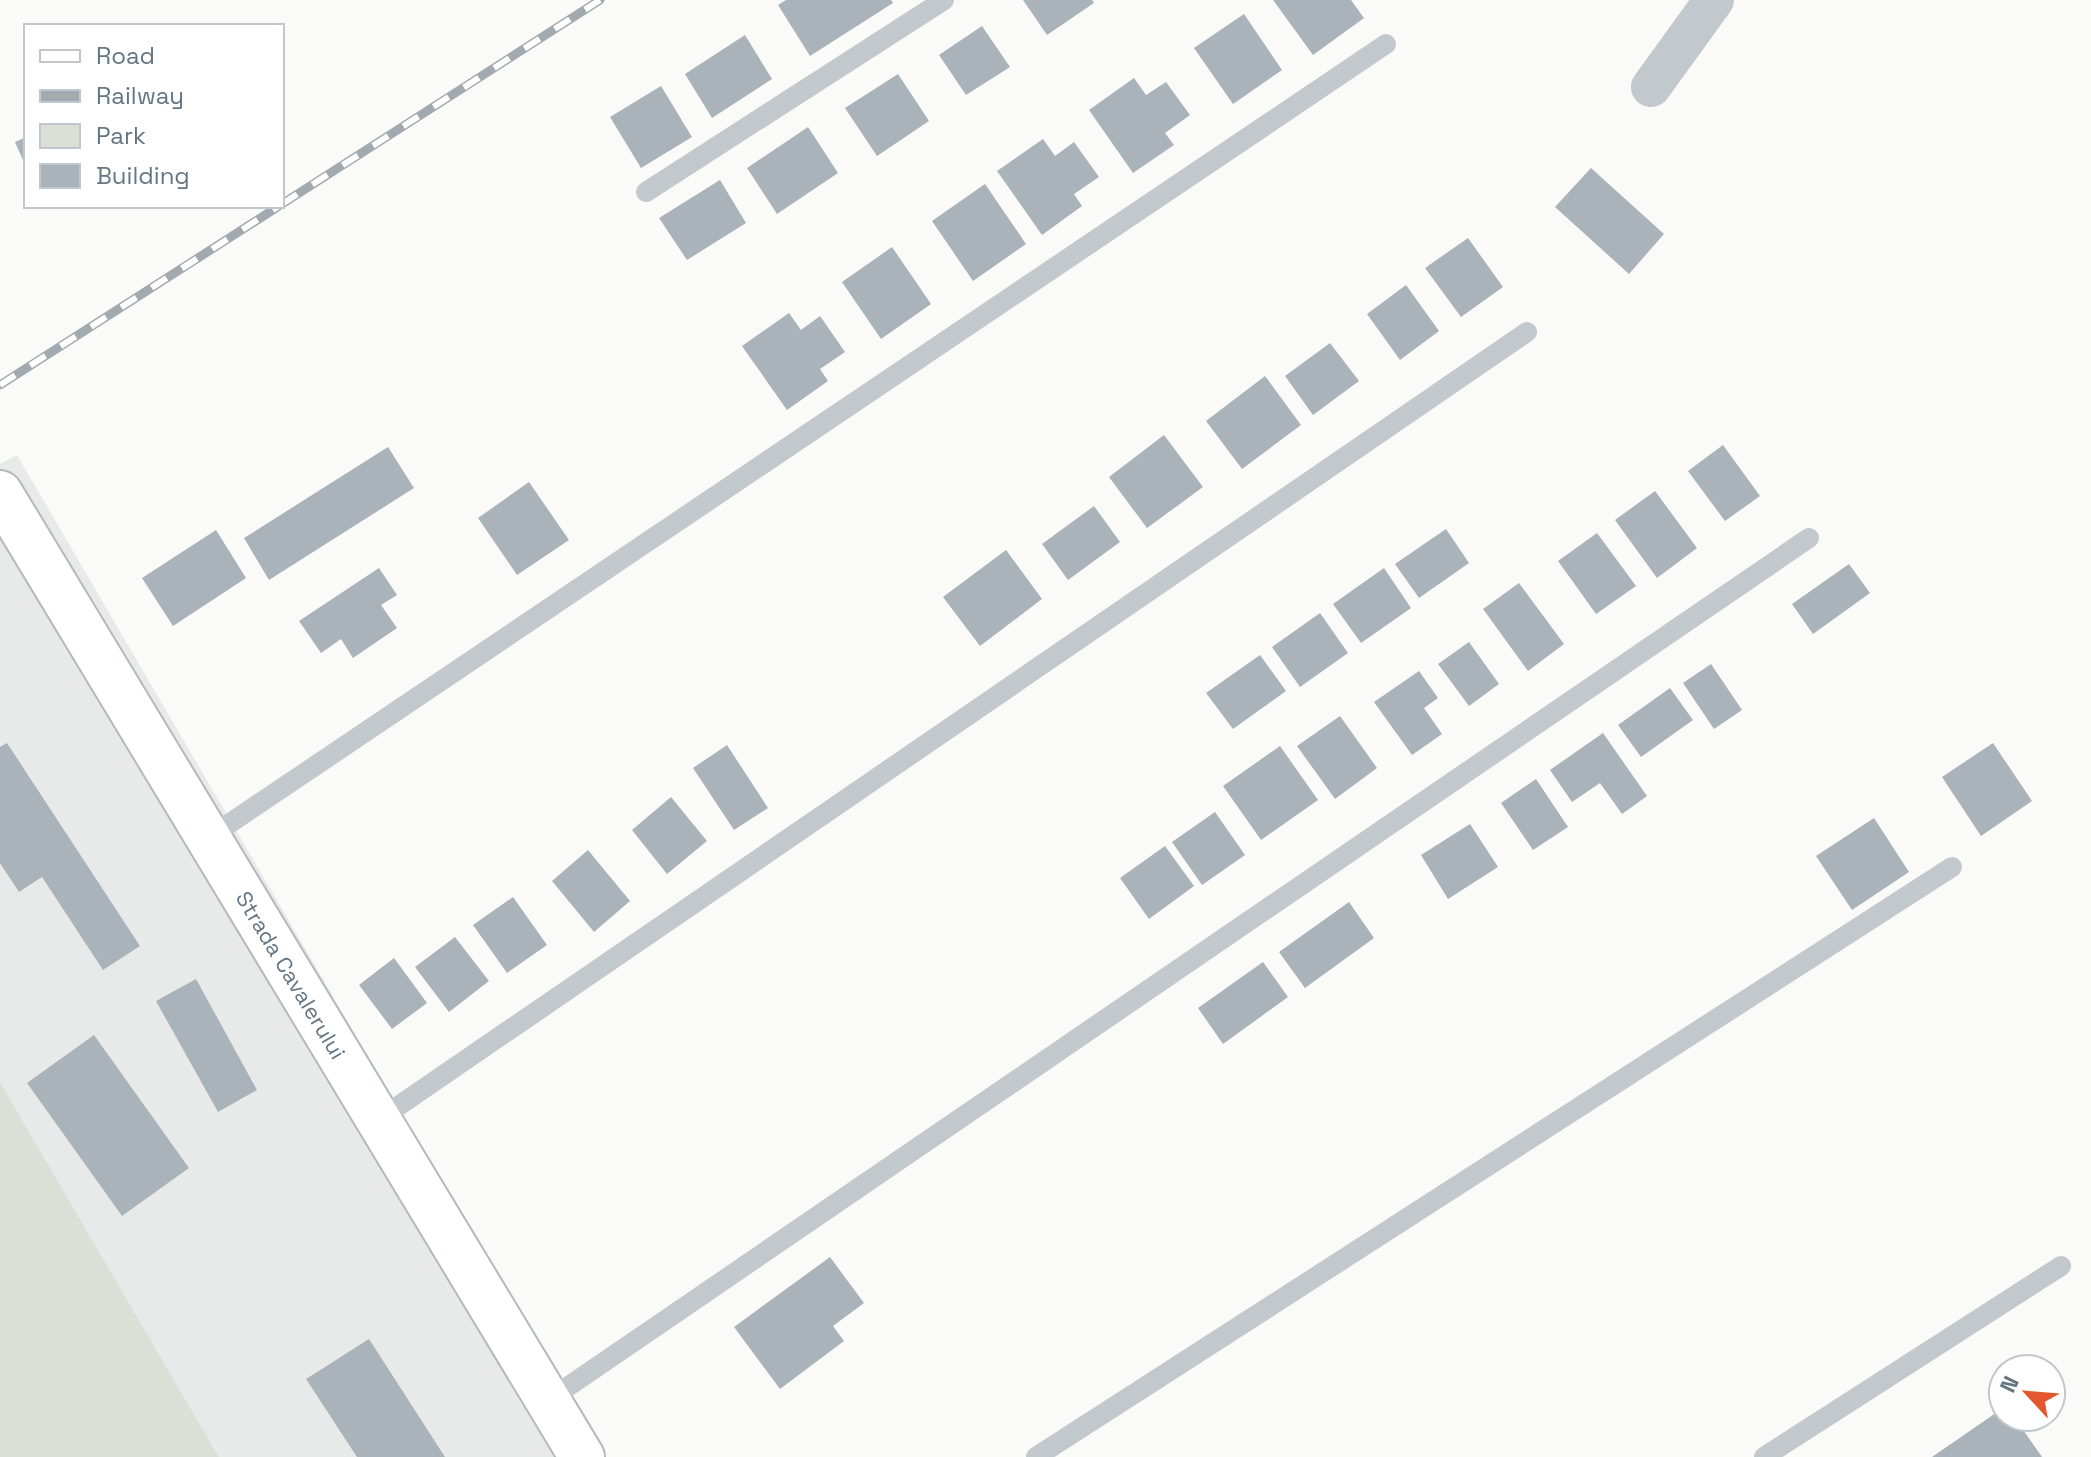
<svg xmlns="http://www.w3.org/2000/svg" width="2091" height="1457" viewBox="0 0 2091 1457" font-family="'Space Grotesk',sans-serif">
  <style>
    .built { fill: #e8e9e9 }
    .green { fill: #dadfd7 }
    .building { fill: #aab3b9 }
    .lines { fill: none; stroke-linecap: round; stroke-linejoin: round }
    .secondary-casing { stroke: #b3babf; stroke-width: 48 }
    .service { stroke: #c3c8cc; stroke-width: 20 }
    .minor { stroke: #c3c8cc; stroke-width: 40 }
    .secondary { stroke: #fff; stroke-width: 44 }
    .rail-casing { stroke: #a2aab0; stroke-width: 9 }
    .rail { stroke: #fff; stroke-width: 6; stroke-dasharray: 18; stroke-linecap: butt }
    .labels { text-anchor: middle; dominant-baseline: central; stroke-width: 8; stroke-linejoin: round; paint-order: stroke }
    .street-label { font-size: 22px; fill: #657683; stroke: #fff }
  </style>
  <rect width="100%" height="100%" fill="#fafaf8"/>
  <path class="built" d="M 17,455 L 602,1457 L 219,1457 L 0,1082 L 0,464 Z"/>
  <path class="green" d="M 0,1082 L 191,1409 L 219,1457 L 0,1457 Z"/>
  <path class="building" d="M 786,0 L 891,0 L 893,3 L 810,56 L 778,5 Z
    M 1023,0 L 1092,0 L 1094,3 L 1047,35 Z
    M 1273,0 L 1351,0 L 1364,18 L 1313,55 Z
    M 1244,14 L 1282,70 L 1233,104 L 1194,48 Z
    M 982,26 L 1010,67 L 966,95 L 939,55 Z
    M 745,35 L 772,79 L 712,118 L 685,74 Z
    M 898,74 L 929,121 L 877,156 L 845,108 Z
    M 1134,78 L 1146,95 L 1166,82 L 1190,115 L 1165,133 L 1174,145 L 1133,173 L 1089,110 Z
    M 661,86 L 692,137 L 641,168 L 610,117 Z
    M 808,127 L 838,173 L 777,214 L 747,168 Z
    M 26,137 L 26,167 L 15,142 Z
    M 1043,139 L 1055,156 L 1074,142 L 1099,177 L 1074,194 L 1082,206 L 1042,235 L 997,171 Z
    M 1591,168 L 1664,234 L 1629,274 L 1555,207 Z
    M 720,180 L 746,223 L 687,260 L 659,218 Z
    M 985,184 L 1026,244 L 973,281 L 932,221 Z
    M 1468,238 L 1503,287 L 1461,317 L 1425,268 Z
    M 892,247 L 931,304 L 881,339 L 842,282 Z
    M 1406,285 L 1439,331 L 1400,360 L 1367,314 Z
    M 789,313 L 801,330 L 820,316 L 845,352 L 820,369 L 828,381 L 787,410 L 742,346 Z
    M 1330,343 L 1359,381 L 1313,415 L 1285,376 Z
    M 1265,376 L 1301,425 L 1242,469 L 1206,421 Z
    M 1164,435 L 1203,487 L 1147,528 L 1109,477 Z
    M 1723,445 L 1760,496 L 1725,521 L 1688,471 Z
    M 388,447 L 414,488 L 269,580 L 244,538 Z
    M 529,482 L 569,540 L 517,575 L 478,518 Z
    M 1655,491 L 1697,548 L 1657,578 L 1615,520 Z
    M 1094,506 L 1120,542 L 1068,580 L 1042,544 Z
    M 1446,529 L 1469,563 L 1419,598 L 1395,564 Z
    M 216,530 L 246,578 L 173,626 L 142,578 Z
    M 1597,533 L 1636,586 L 1596,614 L 1558,561 Z
    M 1006,550 L 1042,599 L 980,646 L 943,597 Z
    M 1849,564 L 1870,593 L 1813,634 L 1792,604 Z
    M 379,568 L 397,595 L 381,605 L 397,628 L 353,658 L 341,639 L 321,653 L 299,621 Z
    M 1384,568 L 1411,608 L 1361,643 L 1333,604 Z
    M 1519,583 L 1564,644 L 1528,671 L 1483,609 Z
    M 1320,613 L 1348,653 L 1300,687 L 1272,647 Z
    M 1469,642 L 1499,684 L 1469,706 L 1438,664 Z
    M 1260,655 L 1286,691 L 1233,729 L 1206,693 Z
    M 1711,664 L 1742,710 L 1714,729 L 1683,683 Z
    M 1419,671 L 1438,698 L 1424,708 L 1442,734 L 1412,755 L 1374,702 Z
    M 1670,688 L 1693,720 L 1641,757 L 1618,725 Z
    M 1340,716 L 1377,768 L 1335,799 L 1297,746 Z
    M 1603,733 L 1647,796 L 1622,814 L 1600,783 L 1572,802 L 1550,770 Z
    M 7,743 L 140,946 L 103,970 L 42,877 L 19,892 L 0,863 L 0,747 Z
    M 1993,743 L 2032,801 L 1981,836 L 1942,777 Z
    M 727,745 L 768,808 L 734,830 L 693,768 Z
    M 1280,746 L 1318,800 L 1261,840 L 1223,786 Z
    M 1536,779 L 1568,827 L 1533,850 L 1501,803 Z
    M 671,797 L 707,841 L 667,874 L 632,830 Z
    M 1215,812 L 1245,855 L 1202,885 L 1172,842 Z
    M 1874,818 L 1909,872 L 1852,910 L 1816,856 Z
    M 1470,824 L 1498,867 L 1448,899 L 1421,855 Z
    M 1165,846 L 1194,886 L 1149,919 L 1120,878 Z
    M 588,850 L 630,901 L 594,932 L 552,881 Z
    M 513,897 L 547,945 L 507,973 L 473,925 Z
    M 1349,902 L 1374,938 L 1305,988 L 1279,952 Z
    M 455,937 L 489,981 L 449,1012 L 415,967 Z
    M 394,958 L 427,1003 L 392,1029 L 359,985 Z
    M 1263,962 L 1288,997 L 1223,1044 L 1198,1008 Z
    M 196,979 L 257,1090 L 218,1112 L 156,1001 Z
    M 94,1035 L 189,1168 L 122,1216 L 27,1083 Z
    M 830,1257 L 864,1303 L 833,1326 L 844,1341 L 780,1389 L 734,1327 Z
    M 369,1339 L 445,1457 L 357,1457 L 306,1379 Z
    M 2003,1408 L 2003,1417 L 2014,1417 L 2042,1457 L 1932,1457 Z"/>
  <g class="lines">
    <defs>
      <path id="secondary" d="M 0,493 L 582,1457"/>
    </defs>
    <use href="#secondary" class="secondary-casing"/>
    <path class="service" d="M 646,192 L 944,0
      M 208,838 L 1386,44
      M 378,1120 L 1527,332
      M 547,1401 L 1809,538
      M 1036,1457 L 1952,867
      M 1764,1457 L 2061,1266"/>
    <path class="minor" d="M 1651,87 L 1714,0"/>
    <use href="#secondary" class="secondary"/>
    <defs>
      <path id="rail" d="M 282,204 L 600,0
        M 0,385 L 279,206"/>
    </defs>
    <use href="#rail" class="rail-casing"/>
    <use href="#rail" class="rail"/>
  </g>
  <g class="labels">
    <g class="street-label">
      <text transform="translate(291 975) rotate(59)">Strada Cavalerului</text>
    </g>
  </g>
  <rect x="24" y="24" width="260" height="184" fill="#ffffff" stroke="#c1c8cd" stroke-width="2"/>
  <rect x="40" y="50" width="40" height="12" fill="#ffffff" stroke="#c1c8cd" stroke-width="2"/>
  <text x="96" y="64" font-size="24" fill="#657683">Road</text>
  <rect x="40" y="90" width="40" height="12" fill="#a2aab0" stroke="#c1c8cd" stroke-width="2"/>
  <text x="96" y="104" font-size="24" fill="#657683">Railway</text>
  <rect x="40" y="124" width="40" height="24" fill="#dadfd7" stroke="#c1c8cd" stroke-width="2"/>
  <text x="96" y="144" font-size="24" fill="#657683">Park</text>
  <rect x="40" y="164" width="40" height="24" fill="#aab3b9" stroke="#c1c8cd" stroke-width="2"/>
  <text x="96" y="184" font-size="24" fill="#657683">Building</text>
  <g transform="translate(2027 1393) rotate(296)"><circle r="38" fill="#ffffff" stroke="#c1c8cd" stroke-width="2"/>
  <path d="M0-6L14 30L0 20L-14 30Z" fill="#e4572e"/>
  <text y="-12" font-size="22" font-weight="bold" text-anchor="middle" fill="#657683">N</text>
  </g>
</svg>
